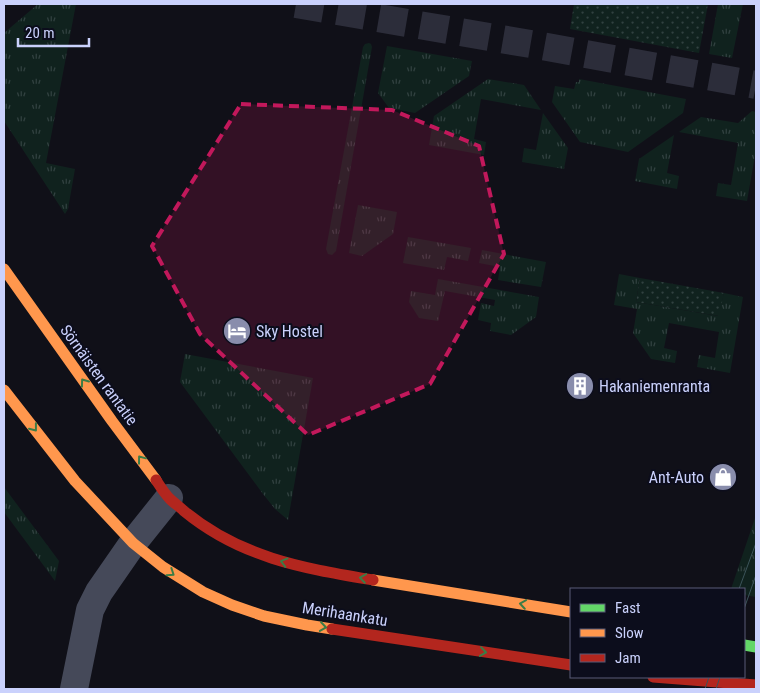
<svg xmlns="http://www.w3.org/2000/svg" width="760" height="693" viewBox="0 0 760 693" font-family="'Roboto Condensed',sans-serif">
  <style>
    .grass { fill: url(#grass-tufts) }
    .park { fill: url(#park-dots) }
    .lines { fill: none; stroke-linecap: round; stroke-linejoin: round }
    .street-tunnel { stroke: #2c2d3a; stroke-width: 28; stroke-dasharray: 28 14; stroke-linecap: butt }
    .street { stroke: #454959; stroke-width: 28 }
    .fast { stroke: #63d668; stroke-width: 11 }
    .slow { stroke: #ff974d; stroke-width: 11 }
    .jam { stroke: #b3261e; stroke-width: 11 }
    .tram { stroke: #3b5359; stroke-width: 1 }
    .oneway { stroke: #3c7c46 }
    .marked { fill: #c2185b; fill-opacity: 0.2; stroke: #c2185b; stroke-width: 4; stroke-dasharray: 10 6; stroke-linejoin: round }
    .labels { text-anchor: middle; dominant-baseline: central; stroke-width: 4; stroke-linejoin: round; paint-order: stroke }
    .poi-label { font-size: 16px; fill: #cad1fc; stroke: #0c0d1c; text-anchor: start }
    .street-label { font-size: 16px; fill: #cad1fc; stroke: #0c0d1c }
  </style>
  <defs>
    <pattern id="grass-tufts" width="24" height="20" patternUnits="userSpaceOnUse" patternTransform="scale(1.25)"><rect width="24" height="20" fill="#10221e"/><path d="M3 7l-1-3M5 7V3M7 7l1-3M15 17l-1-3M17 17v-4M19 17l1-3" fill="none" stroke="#314140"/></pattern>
    <pattern id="park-dots" width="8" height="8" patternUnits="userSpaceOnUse" patternTransform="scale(1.25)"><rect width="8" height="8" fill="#10221e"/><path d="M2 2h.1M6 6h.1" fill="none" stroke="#314140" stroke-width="1.8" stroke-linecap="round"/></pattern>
  </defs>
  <rect width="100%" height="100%" fill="#101018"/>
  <path class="grass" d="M 38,4 L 76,4 L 46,163 L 75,169 L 68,209 L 65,214 L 4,121 L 4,33 Z
    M 718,4 L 743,4 L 732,58 L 709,54 Z
    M 369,43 L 371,44 L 372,47 L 336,251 L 332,255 L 328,254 L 326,249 L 363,47 L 365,44 Z
    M 387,46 L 472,61 L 469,76 L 415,113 L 389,108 L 378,93 Z
    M 488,79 L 524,85 L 541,110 L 481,99 L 474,139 L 486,142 L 484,155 L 429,145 L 434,116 Z
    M 579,79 L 686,99 L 683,113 L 628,152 L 580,142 L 552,102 L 555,86 L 574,89 L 576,82 L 579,82 Z
    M 752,111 L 756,112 L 756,150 L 747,201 L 716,196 L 718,183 L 731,185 L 738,143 L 679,132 L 701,117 L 738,123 Z
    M 543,113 L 568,148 L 564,169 L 522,162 L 524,148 L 536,150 Z
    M 674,135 L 667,173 L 679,176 L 677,189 L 635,181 L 639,159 Z
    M 358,205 L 397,212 L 393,234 L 362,256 L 349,253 Z
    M 408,237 L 471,248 L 468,261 L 447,257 L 444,270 L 403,263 Z
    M 482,250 L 546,262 L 541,287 L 498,280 L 500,267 L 479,263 Z
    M 619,274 L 640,278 L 636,302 L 718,316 L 724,293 L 743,297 L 730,373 L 697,367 L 699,355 L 715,358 L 719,332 L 669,323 L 664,348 L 677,351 L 675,363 L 651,359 L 633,333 L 637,309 L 614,305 Z
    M 438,279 L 539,297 L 536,317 L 511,335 L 490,331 L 491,323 L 478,320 L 481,303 L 494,306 L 495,300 L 445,291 L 438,321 L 419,318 L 409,302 L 411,291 L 435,295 Z
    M 185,354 L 313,378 L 288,520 L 275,509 L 263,494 L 180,382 Z
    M 4,487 L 59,561 L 55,581 L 4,512 Z
    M 756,515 L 756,597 L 744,595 L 744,589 L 731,589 Z"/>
  <path class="park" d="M 574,4 L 708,4 L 699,53 L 570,29 Z
    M 640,278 L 724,293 L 719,316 L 636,302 Z"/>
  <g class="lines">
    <path class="street-tunnel" d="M 296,4 L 542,46 L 756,85"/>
    <path class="street" d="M 74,689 L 90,610 L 99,592 L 133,543 L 169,498"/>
    <path class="fast" d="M 744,645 L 756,647"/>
    <path class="slow" d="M 4,269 L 112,421 L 156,480
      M 4,390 L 75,481 L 133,543 L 163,567 L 203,592 L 232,605 L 264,616 L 307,625 L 332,629
      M 373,580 L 571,612"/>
    <path class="jam" d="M 156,480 C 160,486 164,493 170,499 C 174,503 180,507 184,511 C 241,558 303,568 373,580
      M 332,629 L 571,665
      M 653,677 L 756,685"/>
    <path class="tram" d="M 739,589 L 756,543
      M 744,609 L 756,575
      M 705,689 L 709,677
      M 716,689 L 720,677"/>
  </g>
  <defs><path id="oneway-chevron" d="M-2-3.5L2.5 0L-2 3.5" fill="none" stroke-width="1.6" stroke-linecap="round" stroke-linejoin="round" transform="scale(1.25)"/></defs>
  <g class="oneway">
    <use href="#oneway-chevron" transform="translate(84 382) rotate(-126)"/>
    <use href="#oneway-chevron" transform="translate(34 428) rotate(52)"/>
    <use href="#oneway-chevron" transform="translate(141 459) rotate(-127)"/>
    <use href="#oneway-chevron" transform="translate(284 562) rotate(-165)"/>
    <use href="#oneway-chevron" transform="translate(171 573) rotate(34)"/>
    <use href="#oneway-chevron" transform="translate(363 578) rotate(-171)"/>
    <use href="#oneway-chevron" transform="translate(523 604) rotate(-171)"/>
    <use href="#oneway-chevron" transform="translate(323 627) rotate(8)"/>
    <use href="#oneway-chevron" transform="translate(483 652) rotate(8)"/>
  </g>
  <path class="marked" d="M 241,104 L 392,110 L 479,146 L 504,254 L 430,384 L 308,435 L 200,334 L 152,246 Z"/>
  <defs>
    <symbol id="hotel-disc" viewBox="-11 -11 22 22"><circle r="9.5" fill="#898dac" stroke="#0c0d1c"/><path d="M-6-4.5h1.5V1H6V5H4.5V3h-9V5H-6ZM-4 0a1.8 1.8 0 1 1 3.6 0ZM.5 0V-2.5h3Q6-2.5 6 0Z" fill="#fff"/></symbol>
    <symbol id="building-disc" viewBox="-11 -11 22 22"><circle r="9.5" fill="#898dac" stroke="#0c0d1c"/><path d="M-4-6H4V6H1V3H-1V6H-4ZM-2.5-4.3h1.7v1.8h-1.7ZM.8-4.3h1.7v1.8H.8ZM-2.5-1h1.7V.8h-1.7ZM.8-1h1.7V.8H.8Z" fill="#fff"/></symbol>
    <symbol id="shop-disc" viewBox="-11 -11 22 22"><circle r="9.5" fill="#898dac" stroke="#0c0d1c"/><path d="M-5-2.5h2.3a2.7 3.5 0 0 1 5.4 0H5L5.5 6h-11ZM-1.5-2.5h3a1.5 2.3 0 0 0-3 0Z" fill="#fff"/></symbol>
  </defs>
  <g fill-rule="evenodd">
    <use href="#hotel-disc" x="221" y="315" width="32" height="32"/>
    <use href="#building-disc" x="564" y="370" width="32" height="32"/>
    <use href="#shop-disc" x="707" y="461" width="32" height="32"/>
  </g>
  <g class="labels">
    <g class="poi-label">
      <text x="256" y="331">Sky Hostel</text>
      <text x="599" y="386">Hakaniemenranta</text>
      <text x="704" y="477" text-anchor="end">Ant-Auto</text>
    </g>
    <g class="street-label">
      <text transform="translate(99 375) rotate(54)">Sörnäisten rantatie</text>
      <text transform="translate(345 614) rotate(9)">Merihaankatu</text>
    </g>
  </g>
  <rect width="760" height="693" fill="none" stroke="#cad1fc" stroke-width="10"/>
  <rect x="570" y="588" width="175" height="90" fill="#0c0d1c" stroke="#585b76"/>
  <rect x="580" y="604" width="25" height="8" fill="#63d668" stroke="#585b76"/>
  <text x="615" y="613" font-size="15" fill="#cad1fc">Fast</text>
  <rect x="580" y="629" width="25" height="8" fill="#ff974d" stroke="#585b76"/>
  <text x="615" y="638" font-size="15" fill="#cad1fc">Slow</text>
  <rect x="580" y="654" width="25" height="8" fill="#b3261e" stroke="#585b76"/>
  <text x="615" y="663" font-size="15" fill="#cad1fc">Jam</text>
  <path d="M18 38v8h71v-8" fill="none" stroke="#cad1fc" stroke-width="2.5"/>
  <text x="25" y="38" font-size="15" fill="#cad1fc" stroke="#0c0d1c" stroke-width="4" paint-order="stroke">20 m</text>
</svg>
